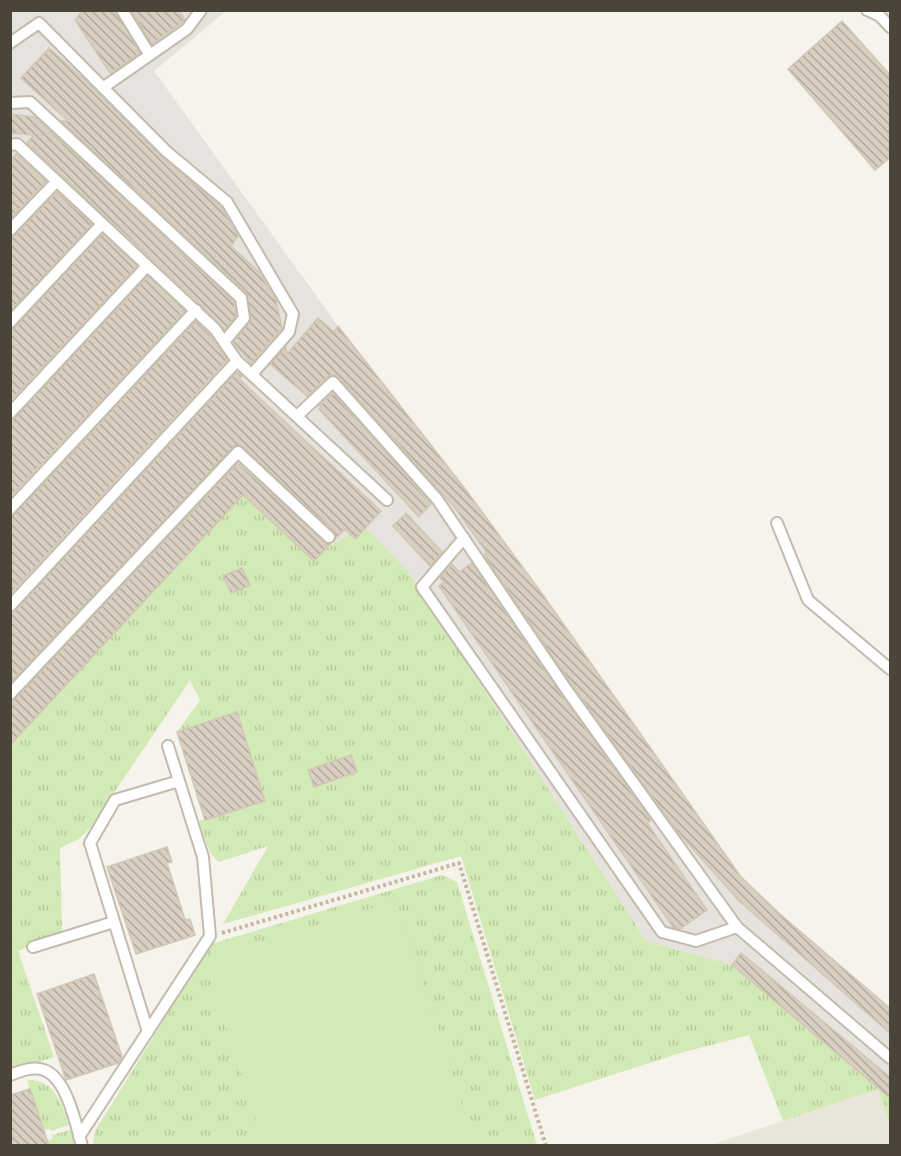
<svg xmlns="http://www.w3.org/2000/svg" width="901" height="1156" viewBox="0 0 901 1156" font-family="Commissioner,sans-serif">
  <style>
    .residential { fill: #eae5da }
    .industrial { fill: #e6e2dd }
    .grass { fill: url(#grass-tufts); fill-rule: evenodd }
    .green { fill: #d2eab5 }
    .building { fill: url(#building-back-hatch); stroke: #d3c7b4; stroke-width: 1.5 }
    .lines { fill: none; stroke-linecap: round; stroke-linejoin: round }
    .service-casing { stroke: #c2bbae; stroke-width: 14 }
    .path { stroke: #c4b79f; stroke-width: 4; stroke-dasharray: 3 3; stroke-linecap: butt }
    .service { stroke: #fff; stroke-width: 10 }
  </style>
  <defs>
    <pattern id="grass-tufts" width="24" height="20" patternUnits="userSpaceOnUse" patternTransform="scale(1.5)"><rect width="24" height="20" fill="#d2eab5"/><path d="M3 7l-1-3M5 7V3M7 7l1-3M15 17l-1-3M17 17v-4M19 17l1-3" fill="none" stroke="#b6ca9c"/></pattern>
    <pattern id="building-back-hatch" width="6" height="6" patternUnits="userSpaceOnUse" patternTransform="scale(1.5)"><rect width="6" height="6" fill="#d8cfc1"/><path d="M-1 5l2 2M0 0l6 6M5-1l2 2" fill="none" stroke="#b1aa9e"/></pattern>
  </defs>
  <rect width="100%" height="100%" fill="#f6f3ec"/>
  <path class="residential" d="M 878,1089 L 890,1127 L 890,1145 L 708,1146 Z"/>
  <path class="industrial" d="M 11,11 L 226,11 L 154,71 L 338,326 L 466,490 L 543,595 L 741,877 L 781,915 L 890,1009 L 890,1099 L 732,965 L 646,941 L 409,573 L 326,549 L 314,561 L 243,495 L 11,745 Z"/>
  <path class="grass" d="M 243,495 L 314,561 L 326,549 L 364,526 L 409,573 L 646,941 L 732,965 L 890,1099 L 890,1127 L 878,1089 L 783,1121 L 749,1035 L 677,1054 L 535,1100 L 461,856 L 223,924 L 268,846 L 219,862 L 210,853 L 199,821 L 265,800 L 237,713 L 177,732 L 200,700 L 190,680 L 91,827 L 79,839 L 60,848 L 62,931 L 18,951 L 54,1057 L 11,1071 L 10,745 ZM 351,755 L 357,773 L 315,787 L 308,770 Z
    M 442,875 L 457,882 L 537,1145 L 474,1145 L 396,901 L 206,960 L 264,1145 L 93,1146 L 95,1131 L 211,944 Z
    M 27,1080 C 54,1078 62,1104 69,1125 L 51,1131 L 50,1129 L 44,1130 Z
    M 70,1130 L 75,1145 L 49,1145 L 47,1140 L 53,1139 L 52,1135 Z"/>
  <path class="green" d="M 397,900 L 474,1145 L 264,1145 L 206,960 Z"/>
  <path class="building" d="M 83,10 L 115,10 L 140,53 L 110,73 L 75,20 Z
    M 131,10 L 179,10 L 185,20 L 152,44 Z
    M 842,21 L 891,76 L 891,157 L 875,170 L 788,69 Z
    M 49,48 L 88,83 L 161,156 L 221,207 L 238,236 L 231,246 L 259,272 L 276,300 L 282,328 L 251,363 L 233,342 L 251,320 L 246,292 L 61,121 L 68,121 L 21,78 Z
    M 10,114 L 35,117 L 234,302 L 236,316 L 225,330 L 201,305 L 27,143 L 34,135 L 10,133 Z
    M 16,154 L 46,181 L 10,219 L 10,160 Z
    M 57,192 L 92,224 L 10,311 L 10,237 L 15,235 Z
    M 103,234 L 137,266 L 10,401 L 10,329 L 15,327 Z
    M 148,276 L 185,311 L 10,497 L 10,420 L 15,418 Z
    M 318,318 L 334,332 L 338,326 L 466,490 L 543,595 L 741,877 L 781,915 L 891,1009 L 891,1034 L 739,901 L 677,831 L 572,685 L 484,555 L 487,553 L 455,508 L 339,377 L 335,375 L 328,376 L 307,396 L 270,364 L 286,347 L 287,354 Z
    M 196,321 L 209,334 L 227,360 L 10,594 L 10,516 L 15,514 Z
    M 237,372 L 242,376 L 239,379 L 381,511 L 355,539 L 345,529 L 336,538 L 334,532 L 243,447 L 235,445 L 10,683 L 10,613 L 15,611 Z
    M 333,393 L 431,504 L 419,517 L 319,409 L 321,407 L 319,406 Z
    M 238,463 L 324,542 L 330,544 L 314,561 L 243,495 L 10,745 L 10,701 L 15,699 Z
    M 406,513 L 442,552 L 430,566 L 393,526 Z
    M 472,563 L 560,693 L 651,820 L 647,823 L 707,910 L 680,929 L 673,927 L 439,586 L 444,582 L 440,578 L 452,564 L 459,572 Z
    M 242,568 L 250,585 L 231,593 L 223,576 Z
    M 237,712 L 265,801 L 205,820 L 177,732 Z
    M 351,755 L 357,772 L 314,787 L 308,770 Z
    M 167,847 L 172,862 L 167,863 L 185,920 L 190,919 L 195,935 L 136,954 L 107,867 Z
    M 741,953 L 891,1078 L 891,1099 L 732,965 Z
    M 94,974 L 122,1057 L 118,1063 L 66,1080 L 37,994 Z
    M 30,1089 L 49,1146 L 10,1146 L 10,1095 Z"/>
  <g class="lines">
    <defs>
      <path id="service" d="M 122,10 L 150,55
        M 867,10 L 880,16 L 890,27
        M 10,43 L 39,23 L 166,151 L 227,202 L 293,314 L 289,332 L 252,374
        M 104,87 L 187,29 L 201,10
        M 10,103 L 30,102 L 241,298 L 244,318 L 224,342
        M 10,145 L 17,144 L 215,329 L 237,361 L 387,500
        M 10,230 L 57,181
        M 10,322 L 102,224
        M 10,413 L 147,266
        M 297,416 L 333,382 L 437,499 L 566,689 L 737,927 L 890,1058
        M 10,509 L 196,310
        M 777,523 L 808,600 L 890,669
        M 464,538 L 422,587 L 662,932 L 696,941 L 737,927
        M 10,606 L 237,361
        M 10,694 L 238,452 L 329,537
        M 33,947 L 114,922
        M 148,1032 L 90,843 L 115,800 L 179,781
        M 10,1075 C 20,1071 33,1066 44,1070 C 67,1078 76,1125 82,1146
        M 79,1137 L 210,936 L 203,857 L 168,746"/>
    </defs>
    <use href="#service" class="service-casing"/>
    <path class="path" d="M 222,933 L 459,863 L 546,1146"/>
    <use href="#service" class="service"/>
  </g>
  <rect width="901" height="1156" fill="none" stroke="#4b4439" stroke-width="24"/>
</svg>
